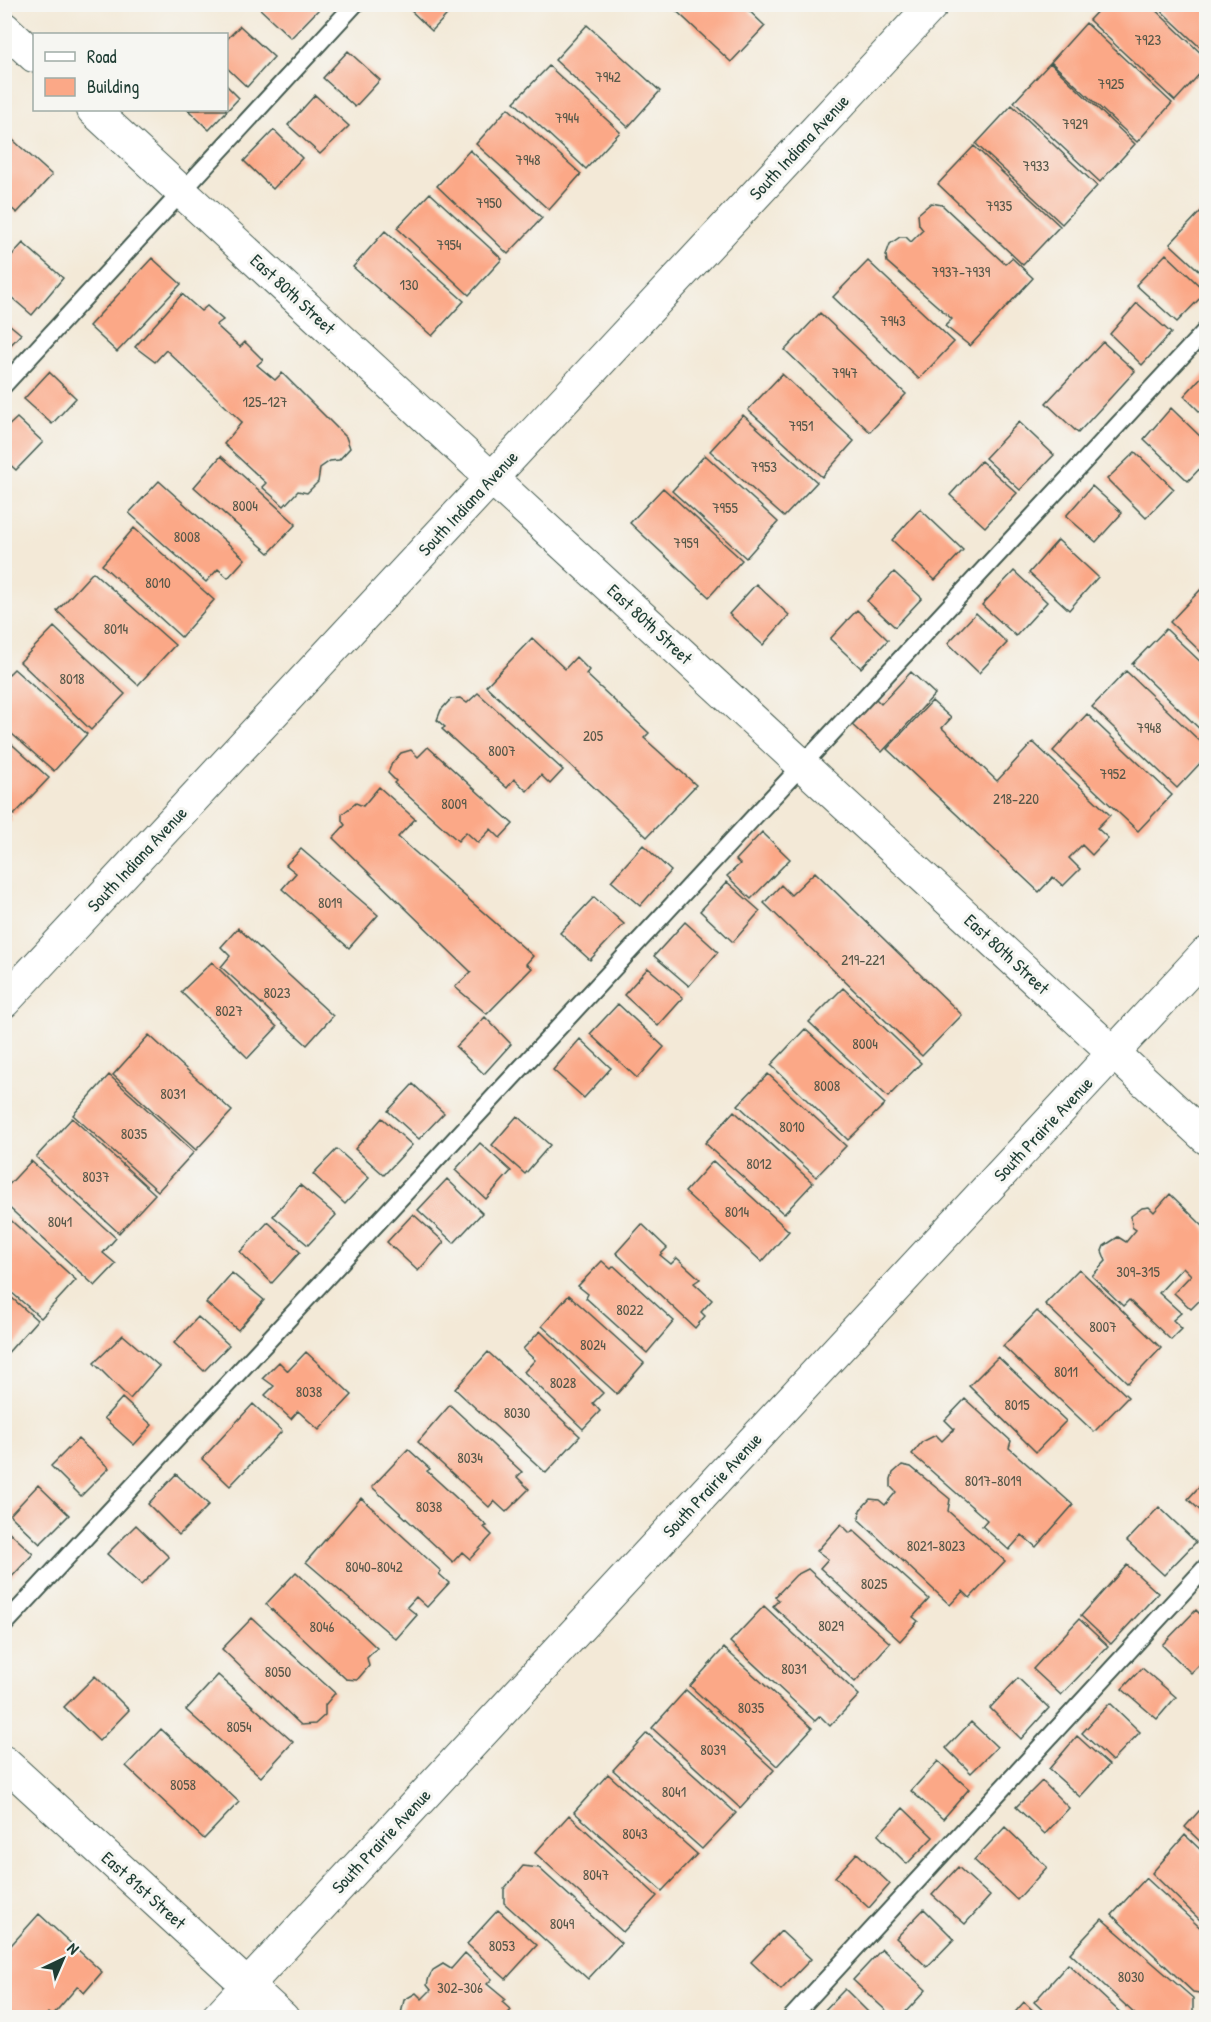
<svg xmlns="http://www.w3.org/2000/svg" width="1211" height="2022" viewBox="0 0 1211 2022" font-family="'Patrick Hand',sans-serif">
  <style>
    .building { fill: #fba887 }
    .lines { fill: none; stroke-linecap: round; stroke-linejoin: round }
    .lane-casing { stroke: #3f574c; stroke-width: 20 }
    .street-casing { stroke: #3f574c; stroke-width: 34 }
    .lane { stroke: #fff; stroke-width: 16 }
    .street { stroke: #fff; stroke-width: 32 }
    .labels { text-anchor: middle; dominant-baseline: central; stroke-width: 6; stroke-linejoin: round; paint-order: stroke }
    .number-label { font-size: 15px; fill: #565849 }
    .street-label { font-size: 18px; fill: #1f3d34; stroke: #f6f6f2 }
  </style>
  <rect width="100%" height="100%" fill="#f6f6f2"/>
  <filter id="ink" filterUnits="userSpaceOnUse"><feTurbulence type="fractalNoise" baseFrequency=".0167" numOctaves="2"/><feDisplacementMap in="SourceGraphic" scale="12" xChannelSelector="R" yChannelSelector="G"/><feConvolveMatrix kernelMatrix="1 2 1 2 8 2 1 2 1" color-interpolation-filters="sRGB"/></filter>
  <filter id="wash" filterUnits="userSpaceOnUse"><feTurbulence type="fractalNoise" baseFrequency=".008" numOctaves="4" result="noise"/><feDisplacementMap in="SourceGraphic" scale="24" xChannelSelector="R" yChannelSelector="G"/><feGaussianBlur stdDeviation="1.35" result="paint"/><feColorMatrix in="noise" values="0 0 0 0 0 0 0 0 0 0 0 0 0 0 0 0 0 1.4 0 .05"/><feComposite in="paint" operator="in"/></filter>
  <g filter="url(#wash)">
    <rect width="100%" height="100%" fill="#f3e9d7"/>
    <g id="blocks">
      <path class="building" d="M 260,4 L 314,4 L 319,9 L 291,38 L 258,7 Z
        M 404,4 L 457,4 L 432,31 Z
        M 669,4 L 742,4 L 765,26 L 731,62 Z
        M 1104,4 L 1149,4 L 1206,58 L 1206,67 L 1175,101 L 1089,20 Z
        M 1154,4 L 1206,4 L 1206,53 Z
        M 1086,23 L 1172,103 L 1137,142 L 1051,62 Z
        M 587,25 L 660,91 L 628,127 L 555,60 Z
        M 240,26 L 274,57 L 247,87 L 226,67 L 226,40 Z
        M 348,51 L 380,80 L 355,107 L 323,78 Z
        M 1050,63 L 1135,144 L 1100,182 L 1014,102 Z
        M 549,66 L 620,132 L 586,169 L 514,102 Z
        M 226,85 L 239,98 L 209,130 L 188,110 L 226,110 Z
        M 315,95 L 349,126 L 320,154 L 288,125 Z
        M 1012,105 L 1097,186 L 1062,224 L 976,144 Z
        M 508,108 L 581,174 L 549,210 L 476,144 Z
        M 274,130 L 302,158 L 273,189 L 244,161 Z
        M 4,132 L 52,175 L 17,213 L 4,202 Z
        M 974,146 L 1060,226 L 1023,265 L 938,184 Z
        M 470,150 L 542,218 L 508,254 L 437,186 Z
        M 430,193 L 502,259 L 469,295 L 397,228 Z
        M 931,203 L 942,205 L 1005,264 L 1012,258 L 1033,278 L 970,346 L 945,326 L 952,319 L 887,262 L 886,255 L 890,244 L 900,237 L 906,237 L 911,242 L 923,230 L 919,225 L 918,214 Z
        M 1202,210 L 1206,213 L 1206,277 L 1170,244 Z
        M 385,231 L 464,301 L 432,336 L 353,267 Z
        M 23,243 L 63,278 L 32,315 L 4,291 L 4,264 Z
        M 1166,254 L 1206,292 L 1177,322 L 1136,285 Z
        M 152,258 L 181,284 L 117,352 L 89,326 Z
        M 868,261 L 954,342 L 919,379 L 833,297 Z
        M 182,294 L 201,311 L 207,306 L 223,320 L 216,325 L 240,347 L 245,342 L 263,360 L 257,365 L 275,380 L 282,373 L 346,437 L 350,448 L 339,460 L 330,461 L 320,468 L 318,482 L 307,493 L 298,491 L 284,506 L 262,487 L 266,483 L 224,444 L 242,422 L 166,350 L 155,362 L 135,347 Z
        M 1137,303 L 1171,333 L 1142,365 L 1110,334 Z
        M 820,313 L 906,394 L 870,432 L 785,350 Z
        M 4,320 L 21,334 L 4,352 Z
        M 1103,342 L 1135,371 L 1078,433 L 1046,403 Z
        M 49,372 L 76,398 L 52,424 L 24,399 Z
        M 1206,372 L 1206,418 L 1184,396 Z
        M 782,374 L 854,441 L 822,477 L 748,410 Z
        M 1171,408 L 1206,442 L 1206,462 L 1188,481 L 1144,439 Z
        M 743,415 L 817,482 L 784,517 L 710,451 Z
        M 17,418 L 43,442 L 16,470 L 4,459 L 4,430 Z
        M 1019,422 L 1054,455 L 1020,490 L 985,458 Z
        M 1135,452 L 1174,489 L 1146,518 L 1107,479 Z
        M 705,455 L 778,522 L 746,558 L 672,491 Z
        M 221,456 L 296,524 L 269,553 L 194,487 Z
        M 981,461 L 1017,493 L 985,527 L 950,495 Z
        M 159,481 L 245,559 L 228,578 L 218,569 L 206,582 L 129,513 Z
        M 1092,486 L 1122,513 L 1096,542 L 1066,516 Z
        M 663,488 L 742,560 L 709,597 L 630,523 Z
        M 920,509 L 963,550 L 935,580 L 892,540 Z
        M 134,528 L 214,600 L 181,637 L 102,565 Z
        M 1058,540 L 1098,577 L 1069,610 L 1029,573 Z
        M 1014,571 L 1047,602 L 1016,636 L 982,605 Z
        M 93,572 L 175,645 L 138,685 L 57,611 Z
        M 894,572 L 922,598 L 895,627 L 867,601 Z
        M 756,584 L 789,615 L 763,645 L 729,614 Z
        M 1204,586 L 1206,589 L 1206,657 L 1170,622 Z
        M 857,610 L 888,640 L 861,668 L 830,639 Z
        M 976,613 L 1007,643 L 979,673 L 948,643 Z
        M 54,627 L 125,694 L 91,730 L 20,662 Z
        M 1166,629 L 1206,667 L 1206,735 L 1132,664 Z
        M 532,638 L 565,669 L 576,657 L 589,670 L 586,674 L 649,733 L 644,738 L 696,785 L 647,837 L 486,686 Z
        M 14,669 L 87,734 L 54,771 L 4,727 L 4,679 Z
        M 1126,671 L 1206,747 L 1206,757 L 1177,788 L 1092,707 Z
        M 911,672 L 935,694 L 882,752 L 851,724 L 875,698 L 881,704 Z
        M 478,693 L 563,770 L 550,784 L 541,775 L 527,791 L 514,779 L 507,788 L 442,729 L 445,727 L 437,720 L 441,710 L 451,699 L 460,698 L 467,703 Z
        M 932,701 L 951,718 L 942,728 L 997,781 L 1033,742 L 1110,815 L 1097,828 L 1108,838 L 1092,855 L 1082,845 L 1069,858 L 1080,869 L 1063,886 L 1053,877 L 1039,892 L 887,749 Z
        M 1087,714 L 1172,795 L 1138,831 L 1053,751 Z
        M 4,737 L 49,778 L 14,815 L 4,806 Z
        M 428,747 L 513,824 L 500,838 L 491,829 L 478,843 L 466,832 L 458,841 L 394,783 L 396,781 L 388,773 L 392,763 L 401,753 L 411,750 L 418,757 Z
        M 379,787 L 415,819 L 398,837 L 533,956 L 526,964 L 532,968 L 487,1014 L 455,987 L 471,972 L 333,838 L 345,825 L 342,821 L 342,814 L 356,803 L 363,806 Z
        M 4,812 L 12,819 L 4,826 Z
        M 762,832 L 790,859 L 751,899 L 727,876 L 740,864 L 736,860 Z
        M 643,845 L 671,871 L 640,906 L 611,881 Z
        M 301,849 L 378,915 L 349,948 L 282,889 L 296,873 L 286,865 Z
        M 815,872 L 962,1015 L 922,1056 L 764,903 L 781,885 L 791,895 Z
        M 727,882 L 760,911 L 733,942 L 700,911 Z
        M 594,897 L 624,924 L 590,960 L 560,933 Z
        M 685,922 L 718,952 L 689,986 L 654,956 Z
        M 238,928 L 333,1016 L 307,1045 L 221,967 L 230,956 L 221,947 Z
        M 212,962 L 277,1027 L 248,1058 L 181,992 Z
        M 648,968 L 683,998 L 658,1026 L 624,995 Z
        M 843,988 L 921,1063 L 888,1097 L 809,1022 Z
        M 618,1004 L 664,1047 L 637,1078 L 590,1034 Z
        M 485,1017 L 511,1044 L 484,1074 L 456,1047 Z
        M 805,1029 L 885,1104 L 848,1140 L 771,1065 Z
        M 149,1035 L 232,1111 L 196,1150 L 113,1075 Z
        M 580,1039 L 611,1068 L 584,1098 L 553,1070 Z
        M 768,1074 L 846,1146 L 816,1177 L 738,1105 Z
        M 109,1075 L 194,1152 L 158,1191 L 73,1115 Z
        M 413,1084 L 444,1113 L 419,1139 L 388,1111 Z
        M 734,1111 L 813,1183 L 784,1214 L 705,1143 Z
        M 517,1116 L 550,1145 L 525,1174 L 492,1145 Z
        M 72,1118 L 155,1194 L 119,1233 L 36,1157 Z
        M 382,1118 L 412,1145 L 384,1175 L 355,1149 Z
        M 480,1143 L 511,1171 L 486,1199 L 455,1170 Z
        M 337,1149 L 369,1178 L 345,1204 L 313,1174 Z
        M 31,1161 L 116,1238 L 103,1253 L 116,1264 L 95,1286 L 4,1203 L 4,1190 Z
        M 713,1161 L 789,1231 L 762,1262 L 685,1192 Z
        M 447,1179 L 482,1213 L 454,1243 L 418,1210 Z
        M 300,1185 L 336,1215 L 308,1245 L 273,1216 Z
        M 1170,1194 L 1206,1229 L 1206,1300 L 1203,1297 L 1191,1309 L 1174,1293 L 1191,1275 L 1183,1267 L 1159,1293 L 1181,1313 L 1173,1320 L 1182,1329 L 1171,1340 L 1129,1300 L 1123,1306 L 1092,1276 L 1106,1261 L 1102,1251 L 1104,1246 L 1118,1237 L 1126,1242 L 1136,1230 L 1132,1227 L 1131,1216 L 1142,1208 L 1149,1207 L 1154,1212 Z
        M 4,1214 L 76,1280 L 41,1318 L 4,1286 Z
        M 413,1214 L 444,1242 L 418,1271 L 387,1242 Z
        M 268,1222 L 300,1252 L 272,1283 L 240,1252 Z
        M 642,1224 L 667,1248 L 660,1255 L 671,1264 L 677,1258 L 700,1279 L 694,1283 L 712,1300 L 701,1312 L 705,1316 L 695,1328 L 616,1253 Z
        M 602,1261 L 611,1269 L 614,1266 L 674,1321 L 647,1353 L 586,1298 L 588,1294 L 578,1286 Z
        M 1079,1269 L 1161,1348 L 1128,1383 L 1045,1304 Z
        M 232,1273 L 264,1300 L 238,1330 L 206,1303 Z
        M 4,1291 L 37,1320 L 4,1357 Z
        M 569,1295 L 644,1363 L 617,1394 L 542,1326 Z
        M 1037,1311 L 1128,1397 L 1094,1432 L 1003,1346 Z
        M 198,1317 L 229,1345 L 204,1371 L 174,1343 Z
        M 540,1331 L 603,1393 L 593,1403 L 600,1411 L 583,1429 L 524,1372 L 535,1360 L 523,1349 Z
        M 123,1335 L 159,1366 L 130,1399 L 94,1363 Z
        M 306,1352 L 352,1395 L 319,1430 L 298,1411 L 291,1419 L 265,1395 L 274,1386 L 263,1378 L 279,1362 L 288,1371 Z
        M 488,1352 L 580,1436 L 546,1473 L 455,1389 Z
        M 998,1357 L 1066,1421 L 1036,1452 L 969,1386 Z
        M 122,1398 L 152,1425 L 134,1445 L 104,1418 Z
        M 965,1399 L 1011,1441 L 1009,1448 L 1073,1505 L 1036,1547 L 1022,1535 L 1009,1550 L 982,1526 L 987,1520 L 912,1454 L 922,1442 L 936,1435 L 942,1441 L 954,1429 L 945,1420 Z
        M 253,1404 L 282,1431 L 230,1486 L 202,1459 Z
        M 450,1405 L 522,1472 L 517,1477 L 529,1489 L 506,1512 L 494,1501 L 489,1507 L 418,1442 Z
        M 78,1439 L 109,1468 L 81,1496 L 51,1466 Z
        M 408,1449 L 430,1469 L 427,1471 L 487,1526 L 484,1527 L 492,1535 L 470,1559 L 462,1552 L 453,1562 L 372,1487 Z
        M 902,1465 L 911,1467 L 950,1499 L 948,1511 L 1005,1561 L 970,1598 L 963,1591 L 950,1605 L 859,1520 L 860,1510 L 870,1499 L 879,1500 L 885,1505 L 896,1492 L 891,1487 L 891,1479 L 893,1473 Z
        M 176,1474 L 209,1505 L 179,1535 L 148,1504 Z
        M 1206,1479 L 1206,1516 L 1188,1499 Z
        M 38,1485 L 69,1515 L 40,1544 L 10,1515 Z
        M 361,1498 L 441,1571 L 439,1574 L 449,1583 L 427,1607 L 416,1597 L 407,1607 L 417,1615 L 396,1639 L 306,1562 Z
        M 1159,1507 L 1196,1542 L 1164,1575 L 1127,1541 Z
        M 841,1524 L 850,1533 L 853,1530 L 929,1599 L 913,1617 L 918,1621 L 900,1641 L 820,1568 L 828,1559 L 817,1551 Z
        M 136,1525 L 169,1557 L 141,1585 L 107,1554 Z
        M 4,1527 L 33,1554 L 6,1583 L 4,1582 Z
        M 1127,1565 L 1158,1593 L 1111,1644 L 1081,1616 Z
        M 808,1569 L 890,1643 L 855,1682 L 773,1606 L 779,1600 L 775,1597 L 796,1575 Z
        M 296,1572 L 377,1648 L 367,1658 L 369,1666 L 357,1680 L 346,1679 L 266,1604 Z
        M 764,1606 L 859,1695 L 830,1726 L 820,1716 L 815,1721 L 730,1642 Z
        M 1196,1610 L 1206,1620 L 1206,1658 L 1191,1673 L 1162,1645 Z
        M 252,1618 L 335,1693 L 325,1705 L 325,1715 L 315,1724 L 301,1725 L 222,1649 Z
        M 1079,1619 L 1108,1646 L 1061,1695 L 1033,1669 Z
        M 724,1648 L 812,1728 L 777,1766 L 690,1686 Z
        M 1142,1668 L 1176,1697 L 1157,1719 L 1122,1689 Z
        M 218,1675 L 293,1742 L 261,1777 L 186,1710 Z
        M 95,1676 L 129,1710 L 99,1741 L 64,1707 Z
        M 1018,1678 L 1049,1708 L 1021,1739 L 990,1708 Z
        M 686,1690 L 774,1770 L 740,1808 L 652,1728 Z
        M 1110,1703 L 1140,1732 L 1112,1761 L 1082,1733 Z
        M 971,1722 L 997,1747 L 971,1773 L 946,1748 Z
        M 161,1729 L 239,1802 L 204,1839 L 126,1766 Z
        M 647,1733 L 736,1813 L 702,1849 L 613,1770 Z
        M 1077,1736 L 1109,1765 L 1080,1797 L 1049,1769 Z
        M 938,1761 L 969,1789 L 943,1819 L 911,1791 Z
        M 608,1774 L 697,1854 L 662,1891 L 574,1812 Z
        M 1042,1781 L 1069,1808 L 1045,1834 L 1016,1807 Z
        M 1206,1803 L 1206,1847 L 1185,1827 Z
        M 903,1808 L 933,1837 L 907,1864 L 878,1835 Z
        M 569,1815 L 657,1896 L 623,1932 L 535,1853 Z
        M 1005,1827 L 1047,1867 L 1017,1900 L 974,1860 Z
        M 1185,1835 L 1206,1855 L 1206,1926 L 1152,1873 Z
        M 857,1853 L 890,1884 L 869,1908 L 835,1877 Z
        M 523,1866 L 539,1868 L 621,1943 L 588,1979 L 504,1903 L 504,1889 Z
        M 958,1867 L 990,1896 L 965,1924 L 932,1895 Z
        M 1146,1878 L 1206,1933 L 1206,1994 L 1193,1992 L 1112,1915 Z
        M 924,1909 L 954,1939 L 927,1967 L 896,1938 Z
        M 498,1910 L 537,1945 L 506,1979 L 467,1944 Z
        M 39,1914 L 102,1972 L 84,1993 L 78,1986 L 52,2016 L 48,2013 L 44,2018 L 4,2018 L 4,1953 Z
        M 1102,1919 L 1193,1998 L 1193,2013 L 1190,2018 L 1139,2018 L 1070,1953 Z
        M 781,1931 L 811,1959 L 781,1990 L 751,1962 Z
        M 882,1949 L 926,1990 L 900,2018 L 894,2018 L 853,1980 Z
        M 465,1953 L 492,1979 L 487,1984 L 505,1999 L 502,2002 L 511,2010 L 504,2018 L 403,2018 L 401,2014 L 404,2000 L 416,1993 L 422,1999 L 431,1990 L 427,1985 L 429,1977 L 433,1970 L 443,1964 L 451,1969 Z
        M 1068,1964 L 1126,2018 L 1051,2018 L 1034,2002 Z
        M 845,1989 L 874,2018 L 817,2018 Z
        M 1024,2002 L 1041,2018 L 1010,2018 Z"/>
    </g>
  </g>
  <g filter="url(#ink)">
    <use href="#blocks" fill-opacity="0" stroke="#3f574c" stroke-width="1.5"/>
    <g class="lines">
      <defs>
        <path id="lane" d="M 4,385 L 355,4
          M 4,1625 L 1206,330
          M 791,2018 L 1206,1567"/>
        <path id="street" d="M 4,28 L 34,56
          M 93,110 L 1206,1138
          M 4,1002 L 933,4
          M 4,1762 L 283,2018
          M 217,2018 L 1206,953"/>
      </defs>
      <use href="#lane" class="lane-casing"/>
      <use href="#street" class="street-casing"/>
      <use href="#lane" class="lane"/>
      <use href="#street" class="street"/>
    </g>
  </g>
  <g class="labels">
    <g class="number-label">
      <text x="1148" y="39">7923</text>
      <text x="608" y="76">7942</text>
      <text x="1111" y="83">7925</text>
      <text x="567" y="117">7944</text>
      <text x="1075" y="123">7929</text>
      <text x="528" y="159">7948</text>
      <text x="1036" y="165">7933</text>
      <text x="489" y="202">7950</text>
      <text x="999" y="205">7935</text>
      <text x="449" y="244">7954</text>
      <text x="961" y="271">7937-7939</text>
      <text x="409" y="284">130</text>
      <text x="893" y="320">7943</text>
      <text x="845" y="372">7947</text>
      <text x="265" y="401">125-127</text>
      <text x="801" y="425">7951</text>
      <text x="764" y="466">7953</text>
      <text x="245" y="505">8004</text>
      <text x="725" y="507">7955</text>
      <text x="187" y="536">8008</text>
      <text x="686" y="542">7959</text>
      <text x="158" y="582">8010</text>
      <text x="116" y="628">8014</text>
      <text x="72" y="678">8018</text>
      <text x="1149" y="727">7948</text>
      <text x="593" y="735">205</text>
      <text x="502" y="750">8007</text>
      <text x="1113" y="773">7952</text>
      <text x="1016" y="798">218-220</text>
      <text x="454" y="803">8009</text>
      <text x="330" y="902">8019</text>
      <text x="863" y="959">219-221</text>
      <text x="277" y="992">8023</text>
      <text x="229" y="1010">8027</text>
      <text x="865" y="1043">8004</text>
      <text x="827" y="1085">8008</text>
      <text x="173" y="1093">8031</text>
      <text x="792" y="1126">8010</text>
      <text x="134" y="1133">8035</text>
      <text x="759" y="1163">8012</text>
      <text x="96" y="1176">8037</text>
      <text x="737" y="1211">8014</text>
      <text x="60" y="1221">8041</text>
      <text x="1138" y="1271">309-315</text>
      <text x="630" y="1309">8022</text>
      <text x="1103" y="1326">8007</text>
      <text x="593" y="1344">8024</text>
      <text x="1066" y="1371">8011</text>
      <text x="563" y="1382">8028</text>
      <text x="309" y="1391">8038</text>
      <text x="1017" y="1404">8015</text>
      <text x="517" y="1412">8030</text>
      <text x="470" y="1457">8034</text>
      <text x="993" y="1480">8017-8019</text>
      <text x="429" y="1506">8038</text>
      <text x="936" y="1545">8021-8023</text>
      <text x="374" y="1566">8040-8042</text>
      <text x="874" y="1583">8025</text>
      <text x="831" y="1625">8029</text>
      <text x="322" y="1626">8046</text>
      <text x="794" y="1668">8031</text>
      <text x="278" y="1671">8050</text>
      <text x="751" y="1707">8035</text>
      <text x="239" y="1726">8054</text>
      <text x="713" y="1749">8039</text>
      <text x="183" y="1784">8058</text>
      <text x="674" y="1791">8041</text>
      <text x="635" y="1833">8043</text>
      <text x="596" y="1874">8047</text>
      <text x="562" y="1923">8049</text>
      <text x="502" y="1945">8053</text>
      <text x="1131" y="1976">8030</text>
      <text x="460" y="1987">302-306</text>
    </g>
    <g class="street-label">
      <text transform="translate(799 147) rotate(-47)">South Indiana Avenue</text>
      <text transform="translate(293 294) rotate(43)">East 80th Street</text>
      <text transform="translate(468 503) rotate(-47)">South Indiana Avenue</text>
      <text transform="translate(650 624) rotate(43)">East 80th Street</text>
      <text transform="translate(137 859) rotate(-47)">South Indiana Avenue</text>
      <text transform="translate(1007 954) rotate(43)">East 80th Street</text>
      <text transform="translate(1043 1129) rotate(-47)">South Prairie Avenue</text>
      <text transform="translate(712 1485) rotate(-47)">South Prairie Avenue</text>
      <text transform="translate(381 1841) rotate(-47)">South Prairie Avenue</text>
      <text transform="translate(144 1890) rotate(42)">East 81st Street</text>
    </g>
  </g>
  <rect width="1211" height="2022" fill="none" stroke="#f6f6f2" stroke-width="24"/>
  <rect x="33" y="33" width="195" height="78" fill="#f6f6f2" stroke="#a0aca6" stroke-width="1.5"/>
  <rect x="45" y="52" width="30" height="9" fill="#ffffff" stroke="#a0aca6" stroke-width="1.5"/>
  <text x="87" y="63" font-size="18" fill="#1f3d34">Road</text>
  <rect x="45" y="78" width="30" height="18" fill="#fba887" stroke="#a0aca6" stroke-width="1.5"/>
  <text x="87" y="93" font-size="18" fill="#1f3d34">Building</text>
  <g transform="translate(63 1959) rotate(44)" stroke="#f6f6f2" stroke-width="4.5" paint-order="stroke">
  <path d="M0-4.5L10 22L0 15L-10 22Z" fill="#1f3d34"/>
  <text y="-9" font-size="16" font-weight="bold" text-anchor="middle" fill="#1f3d34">N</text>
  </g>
</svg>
